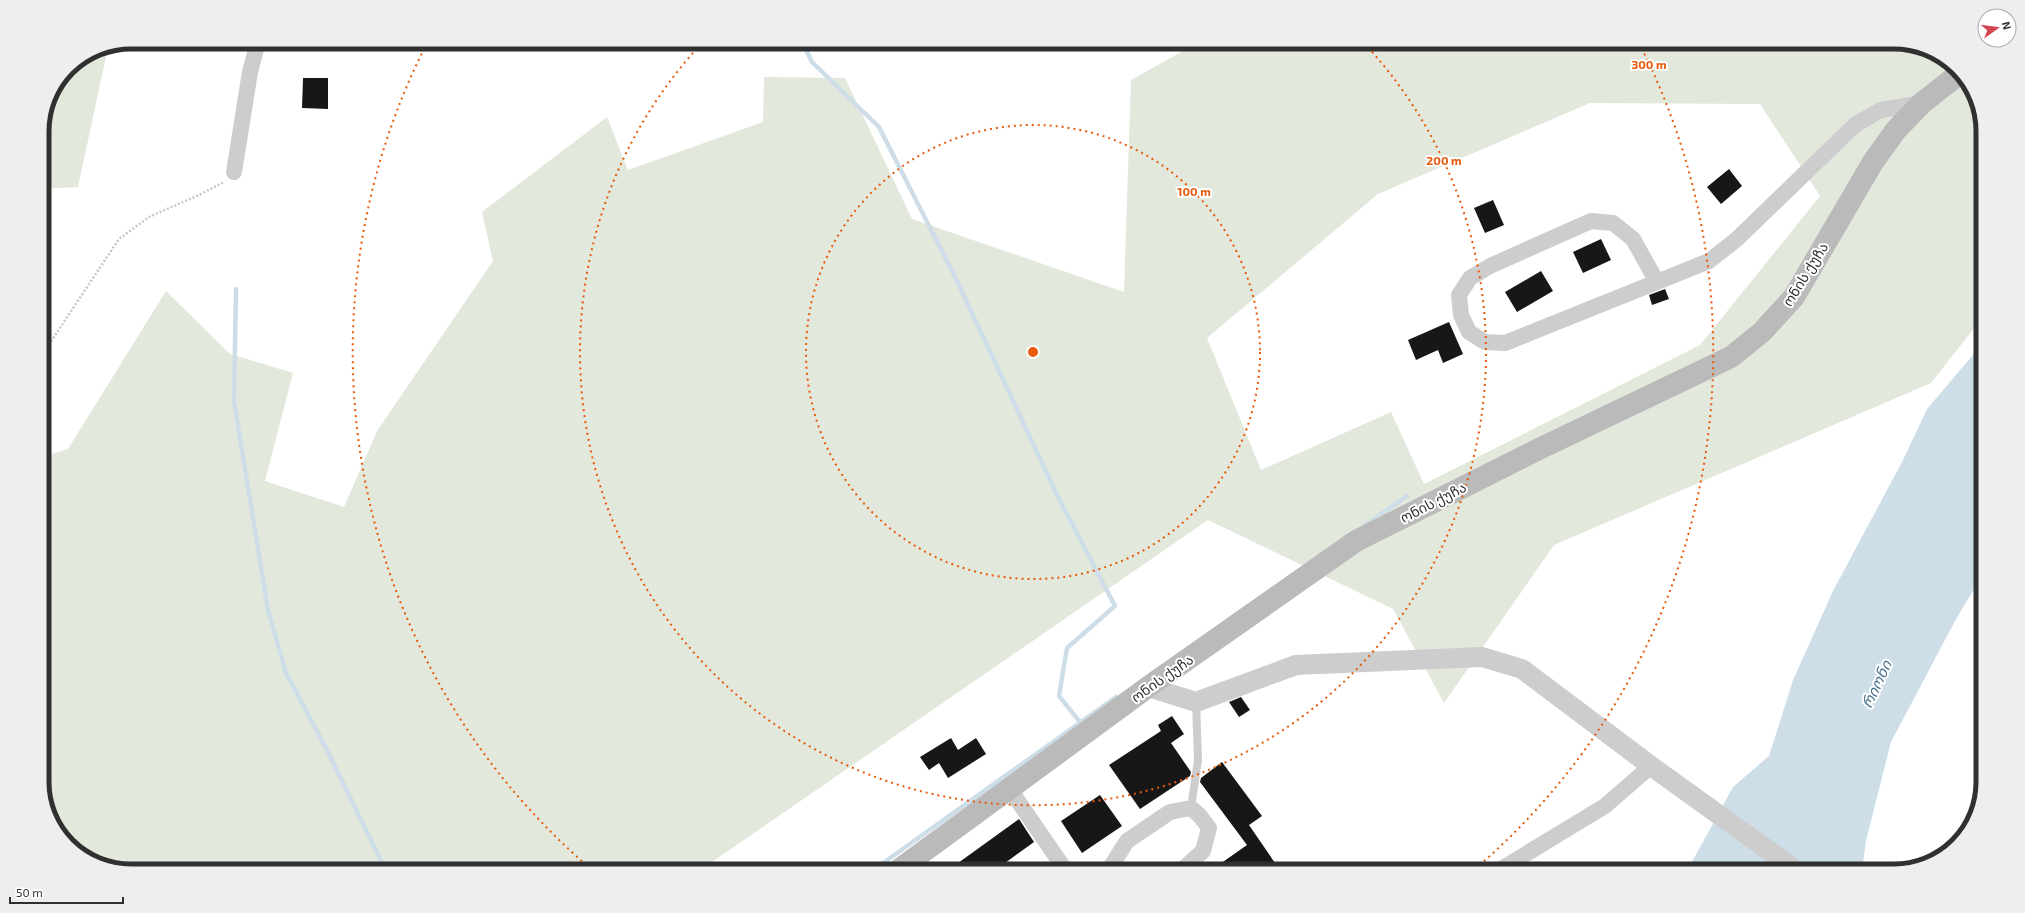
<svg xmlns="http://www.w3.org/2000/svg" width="2025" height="913" viewBox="0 0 2025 913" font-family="'Exo 2','Noto Sans Georgian',sans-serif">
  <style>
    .green { fill: #e3e8dc; fill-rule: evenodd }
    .water { fill: #cedee9 }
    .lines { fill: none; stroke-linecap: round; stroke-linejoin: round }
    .stream { stroke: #cedee9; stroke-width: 4.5 }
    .building { fill: #171717 }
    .path { stroke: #c7c7c7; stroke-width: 2.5; stroke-dasharray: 2 2; stroke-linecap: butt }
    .service { stroke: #cdcdcd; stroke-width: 8 }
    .minor { stroke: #cdcdcd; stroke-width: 16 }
    .tertiary { stroke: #cdcdcd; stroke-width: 20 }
    .secondary { stroke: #bababa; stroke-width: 22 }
    .ring { fill: none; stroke: #e8590c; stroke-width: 2; stroke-dasharray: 2 4 }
    .labels { text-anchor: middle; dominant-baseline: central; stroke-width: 4; stroke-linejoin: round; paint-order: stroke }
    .street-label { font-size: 14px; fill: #303030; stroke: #fff }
    .water-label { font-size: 15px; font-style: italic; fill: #466f8a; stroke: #fff }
    .rim { fill: none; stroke: #303030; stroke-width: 5 }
    .centre { fill: #e8590c; stroke: #fff; stroke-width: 2 }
    .ring-label { font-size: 12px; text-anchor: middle; font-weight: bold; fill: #e8590c; stroke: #fff; stroke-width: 4; stroke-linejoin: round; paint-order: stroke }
  </style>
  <rect width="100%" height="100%" fill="#fff"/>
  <path class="green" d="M 1199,42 L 1894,42 L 1929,49 L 1968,81 L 1983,125 L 1983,317 L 1931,383 L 1554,545 L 1444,703 L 1393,609 L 1208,520 L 699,871 L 131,871 L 96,864 L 60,836 L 42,789 L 42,457 L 68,449 L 166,291 L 230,354 L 293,373 L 265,481 L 344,507 L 377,431 L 493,261 L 482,212 L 607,117 L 628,170 L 763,122 L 764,77 L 845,78 L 912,219 L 1124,292 L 1131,80 ZM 1590,103 L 1760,104 L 1820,196 L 1700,345 L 1424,484 L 1391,412 L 1261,470 L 1207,338 L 1378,194 Z
    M 100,48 L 107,52 L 78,187 L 42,189 C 42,144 36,89 79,61 C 85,56 92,50 100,48 Z"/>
  <path class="water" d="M 1983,343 L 1983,574 L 1955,621 L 1891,742 L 1866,841 L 1862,871 L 1687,871 L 1733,787 L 1769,756 L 1793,680 L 1833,591 L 1903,460 L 1927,409 Z"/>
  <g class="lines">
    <path class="stream" d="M 802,42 L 812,62 L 879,127 L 957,281 L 1057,495 L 1115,606 L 1067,648 L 1059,696 L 1080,722
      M 236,289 L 234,401 L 268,610 L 286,673 L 326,748 L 386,871
      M 1364,526 L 1407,496
      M 872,871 L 1116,697"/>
  </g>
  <path class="building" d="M 303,78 L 328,78 L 328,109 L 302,108 Z
    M 1729,169 L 1742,186 L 1721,204 L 1707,187 Z
    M 1493,200 L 1504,225 L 1485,233 L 1474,208 Z
    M 1601,239 L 1611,260 L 1583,273 L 1573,252 Z
    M 1541,271 L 1553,291 L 1517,312 L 1505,292 Z
    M 1665,289 L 1669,299 L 1652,305 L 1649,295 Z
    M 1449,322 L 1463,354 L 1443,363 L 1438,350 L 1416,360 L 1408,340 Z
    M 1241,697 L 1250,710 L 1239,717 L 1229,702 Z
    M 1172,716 L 1184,734 L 1171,743 L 1191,772 L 1190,776 L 1140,809 L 1109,765 L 1161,731 L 1158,725 Z
    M 951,738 L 958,750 L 976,738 L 986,754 L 948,778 L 939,763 L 929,770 L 920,757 Z
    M 1222,762 L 1262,816 L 1249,825 L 1275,863 L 1264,871 L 1210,871 L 1247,845 L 1200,782 L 1201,778 Z
    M 1100,795 L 1122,826 L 1082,853 L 1061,821 Z
    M 1019,819 L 1034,842 L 994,871 L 947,871 Z"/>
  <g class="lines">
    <path class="path" d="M 42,355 L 119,239 L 149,217 L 201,194 L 224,182"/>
    <path class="service" d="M 1191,808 L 1198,760 L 1196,702"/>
    <path class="minor" d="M 234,172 L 250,72 L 258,42
      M 1657,282 L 1633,239 L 1613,223 L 1591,221 L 1490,266 L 1470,278 L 1459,295 L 1461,315 L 1469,332 L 1485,342 L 1505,343 L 1709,261 L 1737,239 L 1856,124 L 1881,110 L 1922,103
      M 1009,788 L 1066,871
      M 1108,871 L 1127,841 L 1170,812 L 1191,808 L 1200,816 L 1209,828 L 1203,851 L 1181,871
      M 1498,871 L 1605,806 L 1651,766"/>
    <path class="tertiary" d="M 1148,687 L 1196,702 L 1296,665 L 1482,657 L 1522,669 L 1651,766 L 1797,871"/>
    <path class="secondary" d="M 897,871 L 1148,687 L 1356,541 L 1541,448 L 1731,357 L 1762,332 L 1794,297 L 1873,162 L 1896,130 L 1922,103 L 1959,74"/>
  </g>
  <g class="ring">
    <circle cx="1033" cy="352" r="227"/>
    <path d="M1364 43A453 453 0 1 1 702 43"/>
    <path d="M591 869A680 680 0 0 1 427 43M1639 43A680 680 0 0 1 1475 869"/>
  </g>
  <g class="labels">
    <g class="street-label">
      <text transform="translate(1805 274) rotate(-58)">ონის ქუჩა</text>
      <text transform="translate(1433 502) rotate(-27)">ონის ქუჩა</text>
      <text transform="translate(1162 678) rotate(-35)">ონის ქუჩა</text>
    </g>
    <g class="water-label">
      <text transform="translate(1876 684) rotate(-65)">რიონი</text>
    </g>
  </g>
  <path d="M0 0H2025V913H0ZM131 49H1894A82 82 0 0 1 1976 131V782A82 82 0 0 1 1894 864H131A82 82 0 0 1 49 782V131A82 82 0 0 1 131 49Z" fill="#eee" fill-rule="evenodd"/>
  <path class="rim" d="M131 49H1894A82 82 0 0 1 1976 131V782A82 82 0 0 1 1894 864H131A82 82 0 0 1 49 782V131A82 82 0 0 1 131 49Z"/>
  <circle cx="1033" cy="352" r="6" class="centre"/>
  <g class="ring-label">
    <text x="1649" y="69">300 m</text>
    <text x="1444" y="165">200 m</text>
    <text x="1194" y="196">100 m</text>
  </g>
  <g transform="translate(1997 28) rotate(76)"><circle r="19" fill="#ffffff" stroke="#acacac"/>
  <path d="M0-3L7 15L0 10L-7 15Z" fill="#d34650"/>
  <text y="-6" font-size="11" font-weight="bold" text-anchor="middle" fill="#303030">N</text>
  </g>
  <path d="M10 897v6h113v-6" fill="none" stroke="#303030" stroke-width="2"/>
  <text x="16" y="897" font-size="12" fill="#303030" stroke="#ffffff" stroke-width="3" paint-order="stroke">50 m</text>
</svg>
